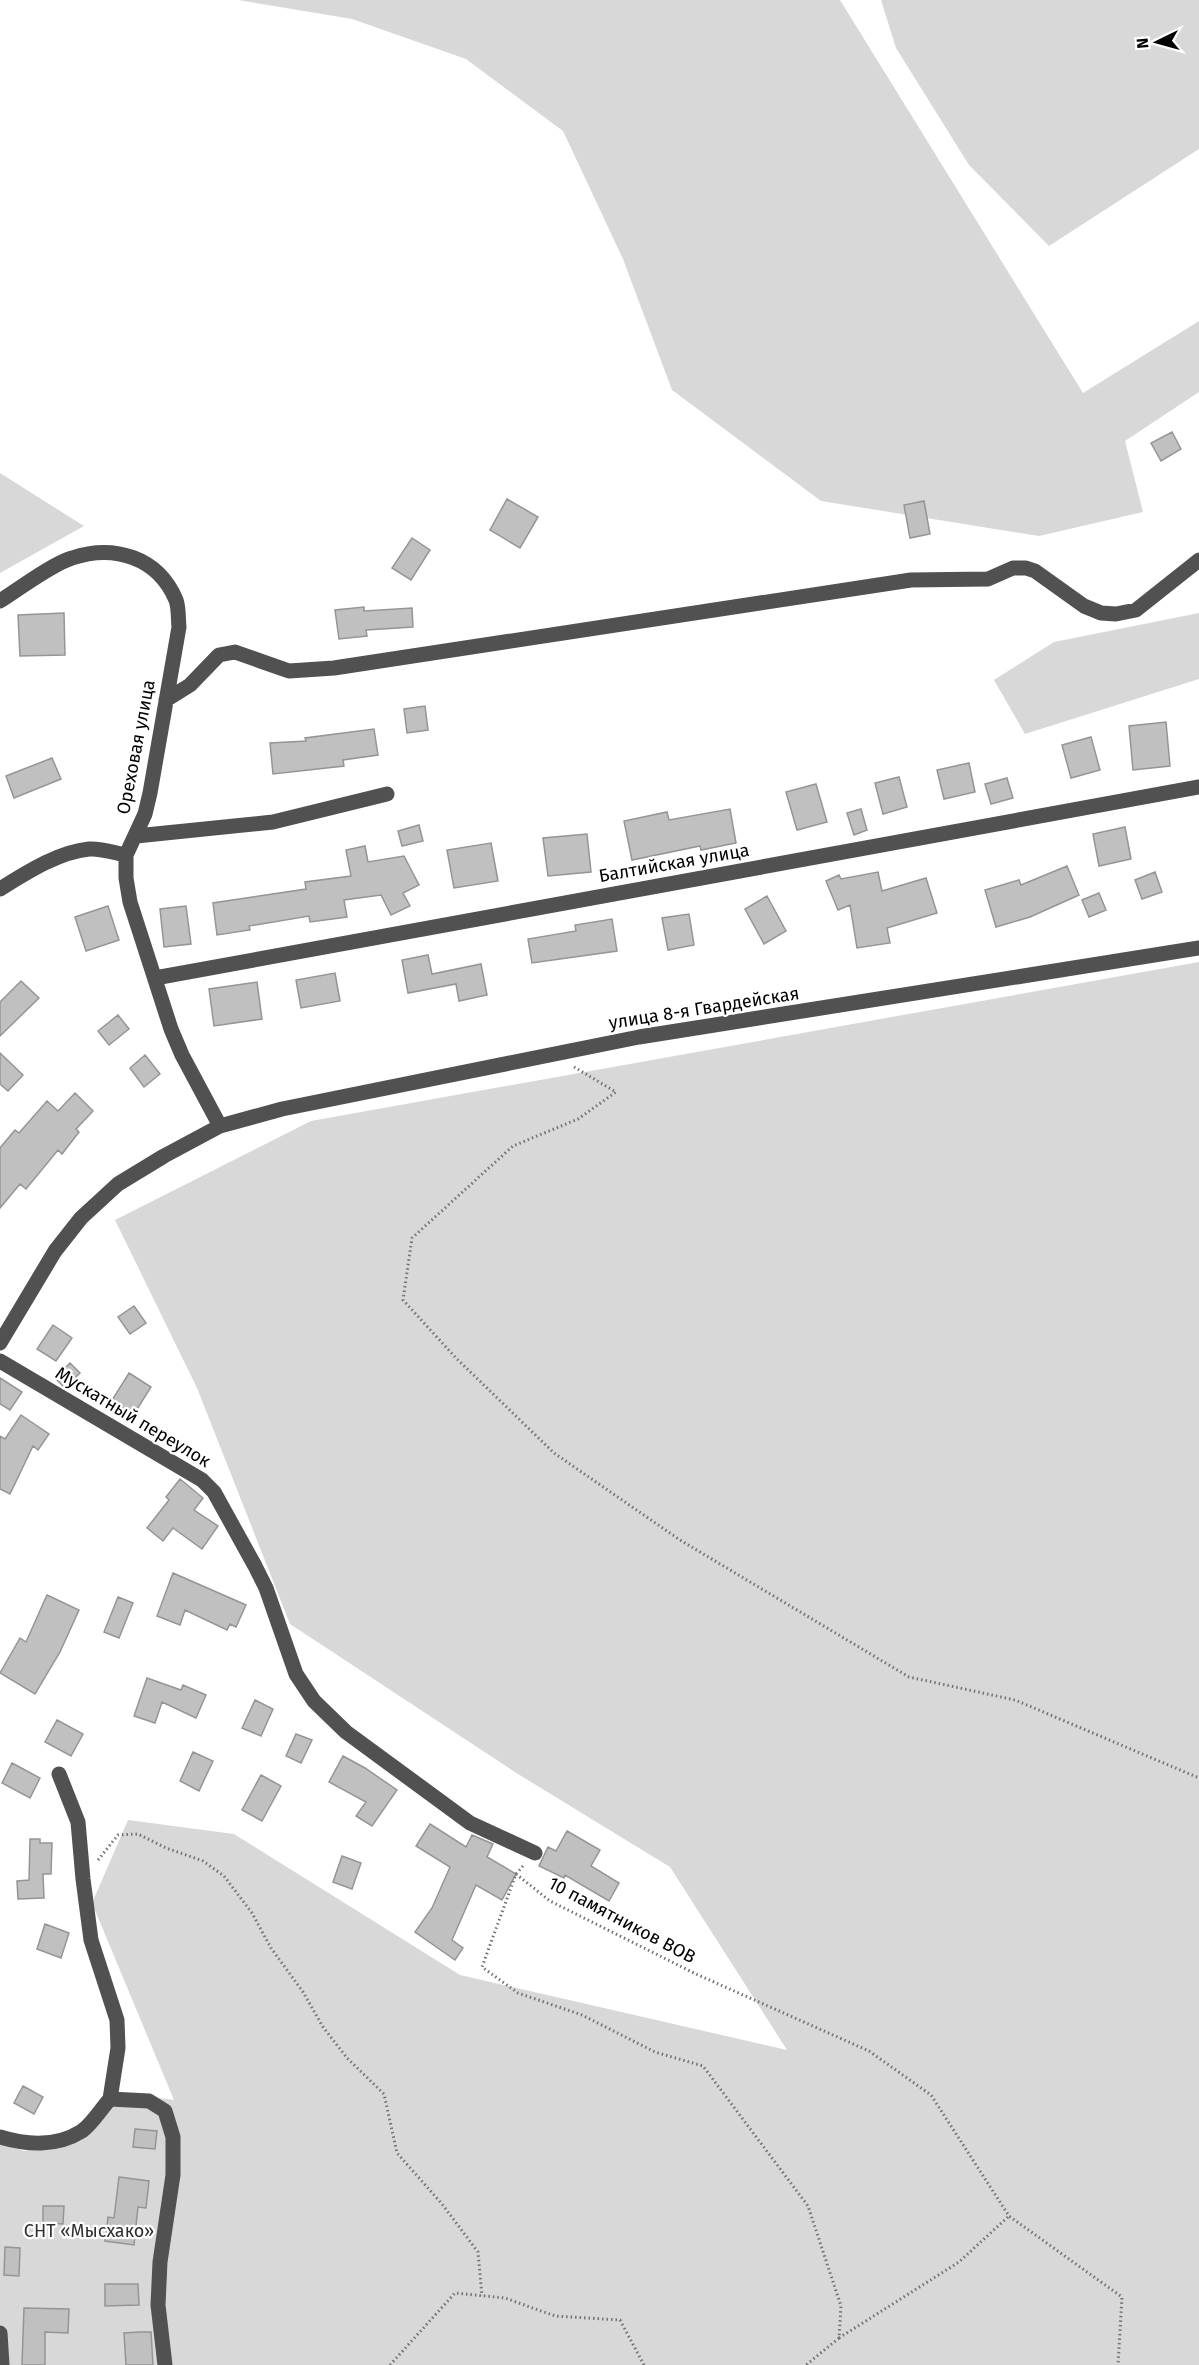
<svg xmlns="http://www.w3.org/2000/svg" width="1199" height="2365" viewBox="0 0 1199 2365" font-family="'Fira Sans',sans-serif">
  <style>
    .green { fill: #d8d8d8 }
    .building { fill: #c0c0c0; stroke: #959595; stroke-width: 1.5 }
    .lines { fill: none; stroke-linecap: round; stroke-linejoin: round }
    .path { stroke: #737373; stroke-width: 3; stroke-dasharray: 1.5 3; stroke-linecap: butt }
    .minor { stroke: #515151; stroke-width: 15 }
    .labels { text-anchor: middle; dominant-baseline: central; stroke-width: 4.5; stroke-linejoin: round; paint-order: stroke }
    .street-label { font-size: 18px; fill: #000; stroke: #fff }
    .park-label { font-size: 18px; fill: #2f2f2f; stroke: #fff }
  </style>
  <rect width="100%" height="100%" fill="#fff"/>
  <path class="green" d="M 238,0 L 840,0 L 1083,393 L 1199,321 L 1199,392 L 1125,441 L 1143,512 L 1039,536 L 821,501 L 672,390 L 623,259 L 563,131 L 466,59 L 352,19 Z
    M 881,0 L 1199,0 L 1199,149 L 1049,246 L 969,165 L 896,48 Z
    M 0,473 L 84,526 L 0,573 Z
    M 1199,613 L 1199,679 L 1025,734 L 994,680 L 1054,642 Z
    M 1199,962 L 1199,2365 L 0,2365 L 0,2143 L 24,2151 L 55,2148 L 121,2093 L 174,2100 L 92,1903 L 128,1820 L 234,1834 L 460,1975 L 787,2050 L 670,1867 L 518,1774 L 290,1624 L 197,1388 L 115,1220 L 311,1121 Z"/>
  <path class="building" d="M 1172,432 L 1181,449 L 1161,461 L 1151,443 Z
    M 507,499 L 538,517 L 520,548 L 490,530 Z
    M 924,501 L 930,534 L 910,538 L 904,505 Z
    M 412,538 L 430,550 L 411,580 L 392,568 Z
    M 364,607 L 364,611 L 412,608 L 413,627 L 366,630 L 367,636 L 339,639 L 335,610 Z
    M 64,613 L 65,655 L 20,656 L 18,615 Z
    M 425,706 L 428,730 L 407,733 L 404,709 Z
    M 1166,722 L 1170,766 L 1133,770 L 1129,726 Z
    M 374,729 L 378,755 L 343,760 L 344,766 L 273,774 L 270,743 L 306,741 L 305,738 Z
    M 1091,737 L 1100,770 L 1071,778 L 1062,745 Z
    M 52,758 L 61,779 L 14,798 L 6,776 Z
    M 969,763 L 975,792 L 944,799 L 937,770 Z
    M 899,777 L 907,807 L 883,814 L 875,783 Z
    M 1007,778 L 1013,798 L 991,804 L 985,784 Z
    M 816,784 L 827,822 L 797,830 L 786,792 Z
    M 730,809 L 736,843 L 701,850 L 700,846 L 632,860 L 624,821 L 667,812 L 669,820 Z
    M 861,809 L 867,830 L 854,835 L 847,813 Z
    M 419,825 L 423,841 L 402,846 L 398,831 Z
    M 1125,827 L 1131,859 L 1099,866 L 1093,834 Z
    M 587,834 L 591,872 L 548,876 L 543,838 Z
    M 491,843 L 498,881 L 454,888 L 447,850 Z
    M 365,846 L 368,862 L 404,856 L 419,885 L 403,893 L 410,906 L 391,915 L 381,895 L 344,900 L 347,917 L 310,922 L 309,916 L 249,926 L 250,930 L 217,935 L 213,903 L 306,889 L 305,882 L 351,876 L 346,850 Z
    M 1067,866 L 1079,895 L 1030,917 L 996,927 L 985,890 L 1019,880 L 1021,885 Z
    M 878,872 L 882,891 L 926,878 L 937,913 L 887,928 L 890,943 L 857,948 L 850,905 L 838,910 L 826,881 L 839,875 L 841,879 Z
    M 1155,872 L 1162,892 L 1142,899 L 1135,880 Z
    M 1099,893 L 1106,910 L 1089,917 L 1082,900 Z
    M 767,896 L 786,931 L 764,944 L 745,909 Z
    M 108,906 L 119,940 L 86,951 L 75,917 Z
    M 186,906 L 191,944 L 164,947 L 160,909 Z
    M 689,914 L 694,945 L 668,950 L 662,918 Z
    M 612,919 L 617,951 L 532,963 L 528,939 L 576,931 L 575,925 Z
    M 428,955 L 432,974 L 481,964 L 487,995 L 459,1001 L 456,984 L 408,993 L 402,960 Z
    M 335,973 L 340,1001 L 301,1008 L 296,980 Z
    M 21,981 L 39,998 L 0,1036 L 0,1002 Z
    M 257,982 L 262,1019 L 214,1026 L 209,989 Z
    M 118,1015 L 129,1029 L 109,1045 L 98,1031 Z
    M 0,1053 L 23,1075 L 8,1091 L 0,1084 Z
    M 145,1055 L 160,1074 L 144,1087 L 130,1068 Z
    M 75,1093 L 93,1111 L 76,1129 L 79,1132 L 62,1154 L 58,1150 L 26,1189 L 20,1184 L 0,1208 L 0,1148 L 15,1130 L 19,1133 L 47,1101 L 58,1111 Z
    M 134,1306 L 146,1323 L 130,1334 L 118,1317 Z
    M 53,1325 L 72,1338 L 56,1361 L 37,1349 Z
    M 70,1363 L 80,1373 L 65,1388 L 55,1378 Z
    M 129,1373 L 151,1387 L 131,1419 L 109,1405 Z
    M 0,1378 L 22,1392 L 10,1410 L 0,1404 Z
    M 21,1415 L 49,1434 L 38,1450 L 33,1446 L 10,1494 L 0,1489 L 0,1436 L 5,1439 Z
    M 180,1479 L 203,1498 L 194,1510 L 218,1526 L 202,1549 L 173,1528 L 163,1541 L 147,1528 L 169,1500 L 166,1497 Z
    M 173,1573 L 246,1605 L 236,1627 L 230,1624 L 227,1630 L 185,1610 L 180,1625 L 157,1616 Z
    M 47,1595 L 79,1610 L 60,1652 L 35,1694 L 0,1673 L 20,1638 L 26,1642 Z
    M 118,1597 L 133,1603 L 119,1638 L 104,1632 Z
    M 147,1678 L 181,1690 L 183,1685 L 206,1695 L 196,1718 L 162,1702 L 155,1723 L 134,1716 Z
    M 255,1700 L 273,1709 L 261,1736 L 242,1728 Z
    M 57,1720 L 83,1734 L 71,1756 L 45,1742 Z
    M 296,1734 L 312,1740 L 301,1763 L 286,1756 Z
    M 193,1752 L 213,1761 L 199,1791 L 180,1781 Z
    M 343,1756 L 365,1768 L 397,1790 L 372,1826 L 356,1816 L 366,1802 L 329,1782 Z
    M 12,1763 L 40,1778 L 30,1798 L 2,1783 Z
    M 261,1775 L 281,1786 L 262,1821 L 242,1810 Z
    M 430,1824 L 466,1847 L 472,1835 L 493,1844 L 487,1857 L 516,1874 L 502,1900 L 476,1885 L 452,1940 L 463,1948 L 455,1960 L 415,1932 L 432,1908 L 450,1867 L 416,1846 Z
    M 567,1831 L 600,1850 L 591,1866 L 619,1883 L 609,1901 L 565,1875 L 564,1878 L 539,1866 L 548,1847 L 556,1851 Z
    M 30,1839 L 40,1839 L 40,1843 L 52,1843 L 51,1874 L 43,1874 L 44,1898 L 18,1899 L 17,1881 L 29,1880 Z
    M 342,1856 L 361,1863 L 352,1889 L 333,1882 Z
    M 45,1924 L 69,1933 L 61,1958 L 37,1949 Z
    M 23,2086 L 43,2097 L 34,2114 L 14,2103 Z
    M 135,2129 L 157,2131 L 155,2149 L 133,2147 Z
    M 119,2177 L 149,2181 L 146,2208 L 138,2207 L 134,2245 L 105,2241 L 108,2217 L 114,2218 Z
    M 43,2206 L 64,2206 L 63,2224 L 43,2223 Z
    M 5,2247 L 20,2248 L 19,2276 L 4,2275 Z
    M 105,2284 L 138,2284 L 139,2305 L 105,2306 Z
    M 24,2308 L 69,2309 L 68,2333 L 45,2332 L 45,2365 L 22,2365 Z
    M 140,2332 L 151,2332 L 153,2365 L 126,2365 L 124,2333 Z"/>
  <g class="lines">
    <path class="path" d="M 574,1067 L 616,1092 L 578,1119 L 513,1146 L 412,1238 L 403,1300 L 456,1358 L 554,1453 L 680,1540 L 909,1677 L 1015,1700 L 1199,1778
      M 98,1860 L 118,1835 L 138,1834 L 166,1848 L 203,1861 L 224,1876 L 252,1913 L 271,1948 L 303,1992 L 323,2027 L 347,2058 L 384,2094 L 397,2153 L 442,2204 L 478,2252 L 482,2296
      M 523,1866 L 516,1874 L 482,1967 L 518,1993 L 582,2015 L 655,2052 L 703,2066 L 808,2206 L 841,2306 L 839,2338 L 806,2365
      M 516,1874 L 550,1901 L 696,1974 L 869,2051 L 931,2095 L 1009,2216 L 1122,2297 L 1118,2365
      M 839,2338 L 959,2262 L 1009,2216
      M 390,2365 L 455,2293 L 505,2298 L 555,2316 L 620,2320 L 644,2365"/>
    <path class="minor" d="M 0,601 C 19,589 52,564 72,558 C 114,544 158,557 176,600 C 179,608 178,619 179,627 L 150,793 L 145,814 L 126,855 L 126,878 L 130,902 L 171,1029 L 182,1055 L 220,1126
      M 166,700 L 190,685 L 219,655 L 235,652 L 289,671 L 334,668 L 911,580 L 988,579 L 1013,568 L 1026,568 L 1035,571 L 1084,606 L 1101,613 L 1116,614 L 1136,610 L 1199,560
      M 136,836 L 273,822 L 387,794
      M 0,889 C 26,873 58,852 89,849 C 101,848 115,853 126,855
      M 155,978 L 1199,787
      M 0,1343 L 55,1251 L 81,1218 L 118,1184 L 164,1156 L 220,1126 L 282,1109 L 639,1037 L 1199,948
      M 0,1361 L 202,1480 L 214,1492 L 255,1566 L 266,1588 L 296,1674 L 314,1701 L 346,1732 L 470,1823 L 535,1853
      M 59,1774 L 78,1822 L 83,1879 L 91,1940 L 117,2020 L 118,2048 L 110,2099
      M 110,2099 L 149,2101 L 165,2111 L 173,2137 L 173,2175 L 160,2262 L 158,2305 L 165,2365
      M 0,2137 C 26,2145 57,2147 82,2131 C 92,2124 101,2109 110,2099
      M 0,2333 L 2,2365"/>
  </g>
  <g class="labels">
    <g class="street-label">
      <text transform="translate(136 747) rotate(-79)">Ореховая улица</text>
      <text transform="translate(674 863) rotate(-10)">Балтийская улица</text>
      <text transform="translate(704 1008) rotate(-9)">улица 8-я Гвардейская</text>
      <text transform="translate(133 1417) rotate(31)">Мускатный переулок</text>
      <text transform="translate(622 1920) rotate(28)">10 памятников ВОВ</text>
    </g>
    <g class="park-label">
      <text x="89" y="2231">СНТ «Мысхако»</text>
    </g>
  </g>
  <g transform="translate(1157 42) rotate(265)" stroke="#ffffff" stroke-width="4.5" paint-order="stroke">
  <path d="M0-4.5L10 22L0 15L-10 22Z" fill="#000000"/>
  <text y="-9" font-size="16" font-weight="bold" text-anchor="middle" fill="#000000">N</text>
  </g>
</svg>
